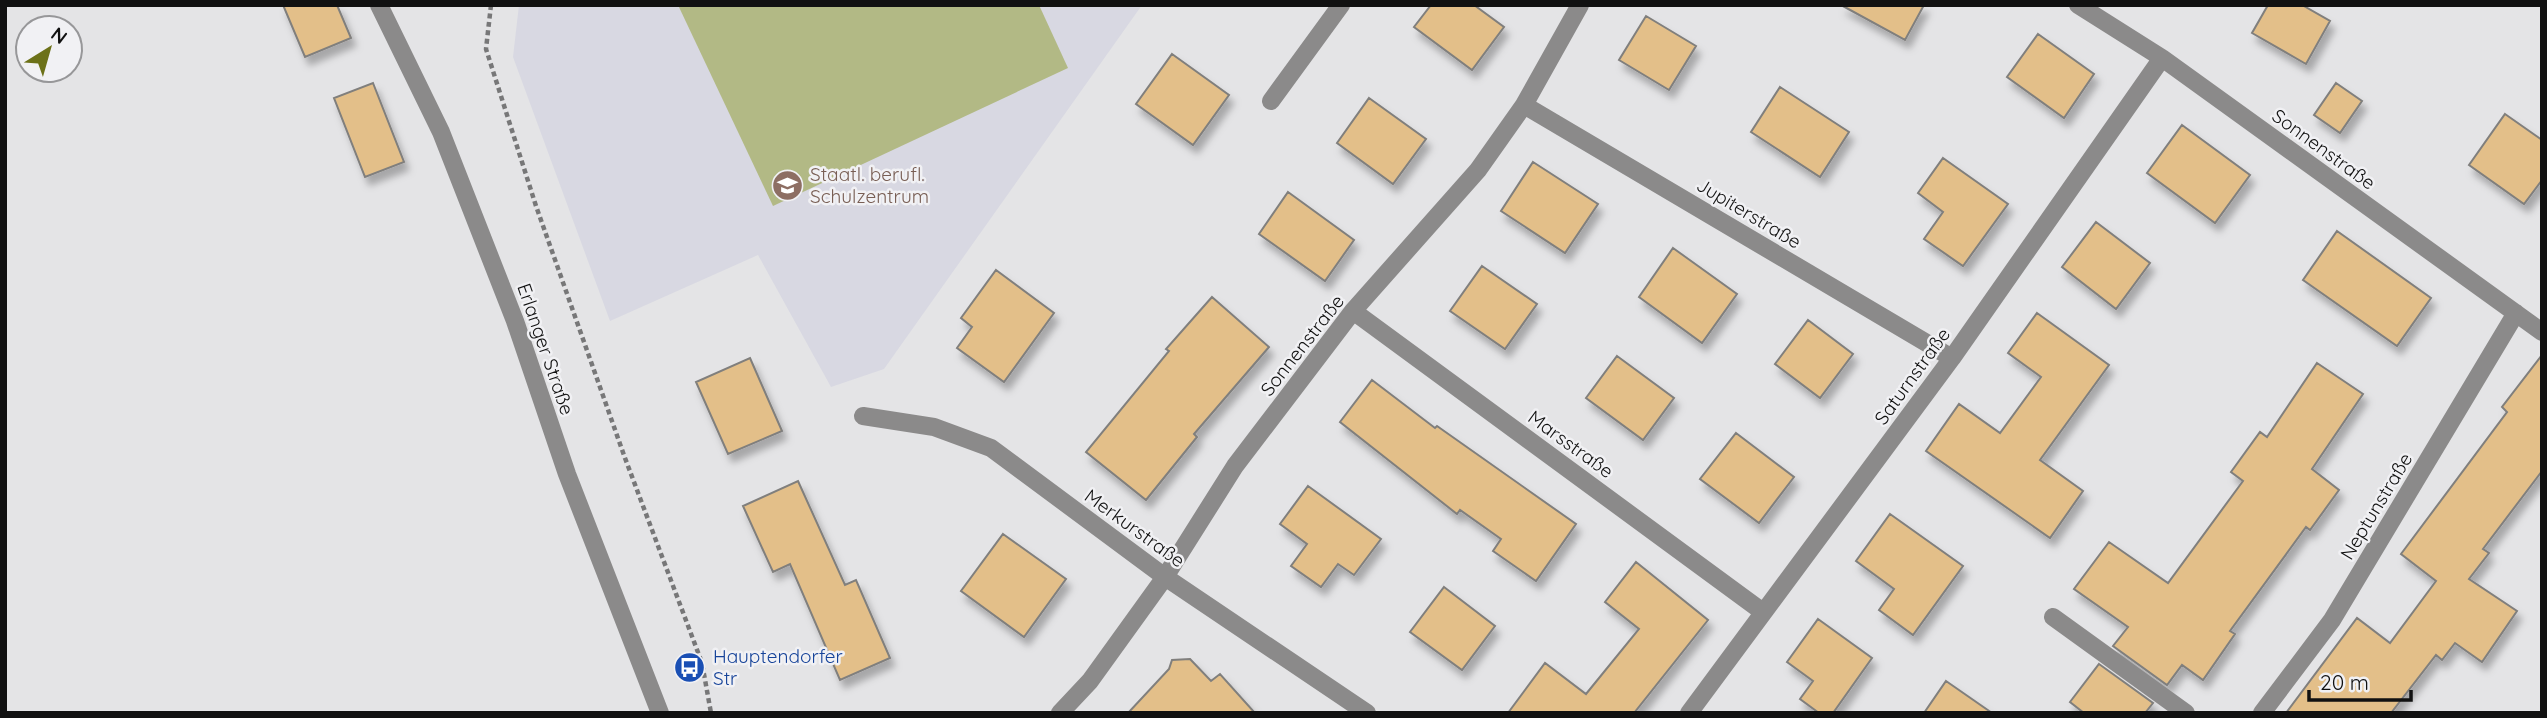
<svg xmlns="http://www.w3.org/2000/svg" width="2547" height="718" viewBox="0 0 2547 718" font-family="Quicksand,sans-serif">
  <style>
    .built { fill: #d8d8e2 }
    .green { fill: #b2b985 }
    .building { fill: #e3bf89; stroke: #807f7d; stroke-width: 2; filter: url(#shadow) }
    .lines { fill: none; stroke-linecap: round; stroke-linejoin: round }
    .path { stroke: #777778; stroke-width: 4.5; stroke-dasharray: 5 3.5; stroke-linecap: butt }
    .minor { stroke: #8b8a8a; stroke-width: 18 }
    .labels { text-anchor: middle; dominant-baseline: central; stroke-width: 5; stroke-linejoin: round; paint-order: stroke }
    .street-label { font-size: 19px; fill: #111; stroke: #f1f1f4 }
    .education-label { font-size: 19px; fill: #785e54; stroke: #f1f1f4; text-anchor: start }
    .transit-label { font-size: 19px; fill: #164399; stroke: #f1f1f4; text-anchor: start }
  </style>
  <defs>
    <filter id="shadow"><feDropShadow dx="4.5" dy="8" stdDeviation="3.5" flood-color="#0004"/></filter>
  </defs>
  <rect width="100%" height="100%" fill="#e4e4e6"/>
  <path class="built" d="M 519,5 L 1142,5 L 884,369 L 831,387 L 758,255 L 610,321 L 513,57 Z"/>
  <path class="green" d="M 678,5 L 1039,5 L 1068,68 L 773,206 Z"/>
  <path class="building" d="M 283,5 L 337,5 L 351,38 L 305,57 Z
    M 1431,5 L 1474,5 L 1504,27 L 1472,70 L 1414,27 Z
    M 1841,5 L 1924,5 L 1905,40 Z
    M 2268,5 L 2302,5 L 2330,21 L 2306,64 L 2252,33 Z
    M 1646,16 L 1696,46 L 1669,90 L 1619,60 Z
    M 2038,34 L 2094,74 L 2064,118 L 2007,77 Z
    M 1172,54 L 1229,95 L 1193,145 L 1136,104 Z
    M 373,83 L 404,162 L 365,177 L 334,98 Z
    M 2336,83 L 2362,101 L 2340,133 L 2314,115 Z
    M 1780,87 L 1849,132 L 1820,177 L 1751,132 Z
    M 1369,98 L 1426,139 L 1393,184 L 1337,143 Z
    M 2505,114 L 2542,140 L 2542,180 L 2524,204 L 2469,165 Z
    M 2182,125 L 2250,175 L 2215,223 L 2147,173 Z
    M 1943,158 L 2008,204 L 1963,266 L 1924,239 L 1943,212 L 1918,193 Z
    M 1533,162 L 1598,204 L 1565,253 L 1501,211 Z
    M 1288,192 L 1354,240 L 1325,281 L 1259,234 Z
    M 2096,222 L 2150,263 L 2116,309 L 2062,267 Z
    M 2337,231 L 2431,298 L 2397,346 L 2303,280 Z
    M 1673,248 L 1737,294 L 1702,343 L 1639,297 Z
    M 1482,266 L 1537,304 L 1505,349 L 1450,311 Z
    M 996,270 L 1054,313 L 1004,382 L 957,348 L 972,327 L 961,318 Z
    M 1212,297 L 1269,347 L 1194,434 L 1197,437 L 1146,500 L 1086,452 L 1169,351 L 1166,349 Z
    M 2037,313 L 2109,365 L 2040,460 L 2083,491 L 2050,538 L 1926,451 L 1959,404 L 2000,433 L 2041,377 L 2008,353 Z
    M 1808,320 L 1853,354 L 1820,398 L 1775,364 Z
    M 2542,355 L 2542,471 L 2483,549 L 2489,553 L 2469,579 L 2517,611 L 2482,662 L 2455,643 L 2442,660 L 2436,655 L 2391,713 L 2286,713 L 2357,618 L 2390,643 L 2436,581 L 2401,554 L 2507,412 L 2502,407 Z
    M 1617,356 L 1674,398 L 1643,440 L 1586,398 Z
    M 750,358 L 782,431 L 728,454 L 696,382 Z
    M 2317,363 L 2363,394 L 2312,469 L 2339,490 L 2310,530 L 2306,527 L 2230,631 L 2235,634 L 2203,680 L 2182,665 L 2167,685 L 2113,646 L 2128,627 L 2074,589 L 2109,542 L 2168,583 L 2243,481 L 2231,472 L 2260,432 L 2267,437 Z
    M 1372,380 L 1435,428 L 1437,426 L 1576,524 L 1536,581 L 1493,551 L 1501,539 L 1460,510 L 1457,514 L 1340,422 Z
    M 1736,433 L 1794,477 L 1759,523 L 1700,479 Z
    M 798,481 L 845,585 L 856,580 L 890,658 L 840,680 L 790,564 L 773,572 L 743,506 Z
    M 1308,486 L 1381,539 L 1354,575 L 1338,564 L 1321,587 L 1291,566 L 1307,544 L 1280,524 Z
    M 1890,514 L 1963,566 L 1913,635 L 1879,610 L 1894,589 L 1856,561 Z
    M 1003,534 L 1066,579 L 1024,637 L 961,591 Z
    M 1636,562 L 1708,620 L 1634,713 L 1508,713 L 1545,663 L 1586,694 L 1639,629 L 1605,602 Z
    M 1444,587 L 1495,626 L 1462,670 L 1410,632 Z
    M 1818,619 L 1872,658 L 1833,713 L 1819,713 L 1800,699 L 1813,681 L 1787,662 Z
    M 1190,659 L 1211,681 L 1220,674 L 1255,713 L 1128,713 L 1169,669 L 1172,660 Z
    M 2099,664 L 2153,703 L 2145,713 L 2084,713 L 2070,702 Z
    M 1946,681 L 1992,713 L 1924,713 Z"/>
  <g class="lines">
    <path class="path" d="M 491,5 L 486,49 L 536,206 L 625,458 L 702,663 L 711,713"/>
    <path class="minor" d="M 379,5 L 441,132 L 515,321 L 567,474 L 660,713
      M 2078,5 L 2162,58 L 2542,332
      M 1271,101 L 1341,5
      M 1524,105 L 1952,358
      M 1353,311 L 1763,612
      M 863,416 L 934,427 L 991,448 L 1165,577 L 1367,713
      M 2053,617 L 2186,713
      M 1060,713 L 1090,681 L 1165,577 L 1235,466 L 1353,311 L 1478,170 L 1524,105 L 1580,5
      M 1689,713 L 1952,358 L 2162,58
      M 2262,713 L 2332,620 L 2516,313"/>
  </g>
  <defs>
    <symbol id="school-disc" viewBox="-11 -11 22 22"><circle r="9.5" fill="#8d6e63" stroke="#f1f1f4"/><path d="M0-5L7-2L0 1L-7-2ZM-4 1L0 2.5L4 1V4Q0 6-4 4Z" fill="#fff"/></symbol>
    <symbol id="bus-disc" viewBox="-11 -11 22 22"><circle r="9.5" fill="#1a4fb4" stroke="#f1f1f4"/><path d="M-5-6H5V4H4V6H2V4H-2V6H-4V4H-5ZM-3.5-4V0h7V-4ZM-3.5 1.2v1.5H-2V1.2ZM2 1.2v1.5H3.5V1.2Z" fill="#fff"/></symbol>
  </defs>
  <g fill-rule="evenodd">
    <use href="#school-disc" x="770" y="168" width="35" height="35"/>
    <use href="#bus-disc" x="672" y="650" width="35" height="35"/>
  </g>
  <g class="labels">
    <g class="street-label">
      <text transform="translate(2324 149) rotate(36)">Sonnenstraße</text>
      <text transform="translate(1749 213) rotate(31)">Jupiterstraße</text>
      <text transform="translate(1302 345) rotate(-52)">Sonnenstraße</text>
      <text transform="translate(546 349) rotate(71)">Erlanger Straße</text>
      <text transform="translate(1912 376) rotate(-54)">Saturnstraße</text>
      <text transform="translate(1571 444) rotate(36)">Marsstraße</text>
      <text transform="translate(2376 506) rotate(-59)">Neptunstraße</text>
      <text transform="translate(1135 528) rotate(36)">Merkurstraße</text>
    </g>
    <g class="education-label">
      <text x="810" y="174">Staatl. berufl.<tspan x="810" dy="22">Schulzentrum</tspan></text>
    </g>
    <g class="transit-label">
      <text x="713" y="656">Hauptendorfer<tspan x="713" dy="22">Str</tspan></text>
    </g>
  </g>
  <rect width="2547" height="718" fill="none" stroke="#111111" stroke-width="14"/>
  <g transform="translate(49 49) rotate(37)"><circle r="33" fill="#f1f1f4" stroke="#979799" stroke-width="2"/>
  <path d="M0-5L12 26L0 18L-12 26Z" fill="#6c7118"/>
  <text y="-10" font-size="19" font-weight="bold" text-anchor="middle" fill="#111111">N</text>
  </g>
  <path d="M2309 690v10h102v-10" fill="none" stroke="#111111" stroke-width="3.5"/>
  <text x="2320" y="690" font-size="21" fill="#111111" stroke="#f1f1f4" stroke-width="5" paint-order="stroke">20 m</text>
</svg>
